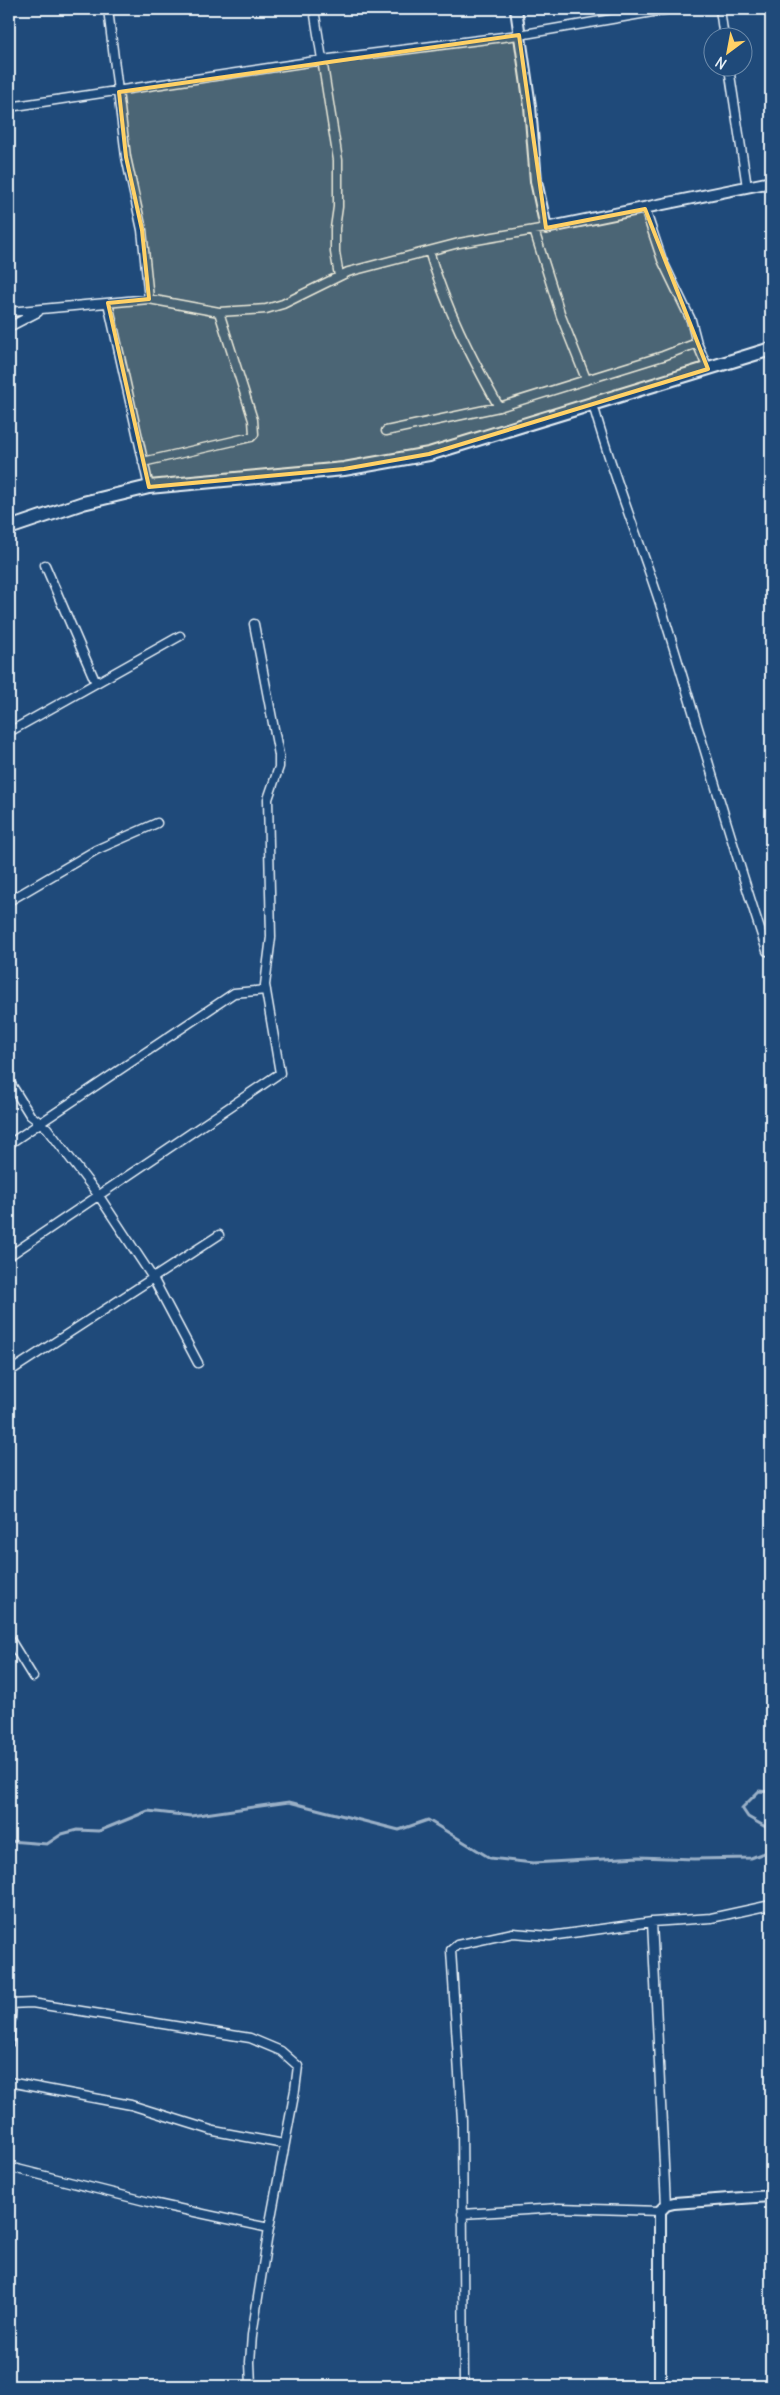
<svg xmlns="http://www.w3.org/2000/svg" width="780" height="2395" viewBox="0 0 780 2395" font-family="Delius,sans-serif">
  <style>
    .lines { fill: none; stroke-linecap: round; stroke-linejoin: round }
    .stream { stroke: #9ab0c7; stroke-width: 3 }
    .minor-casing { stroke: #e8f1f8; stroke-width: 11 }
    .tertiary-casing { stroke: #e8f1f8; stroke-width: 14 }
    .trunk-casing { stroke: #e8f1f8; stroke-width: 16 }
    .minor { stroke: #1f4a7a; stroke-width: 8 }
    .tertiary { stroke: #1f4a7a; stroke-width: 10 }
    .trunk { stroke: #1f4a7a; stroke-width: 12 }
    .marked { fill: #ffd166; fill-opacity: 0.2; stroke: #ffd166; stroke-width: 4; stroke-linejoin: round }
  </style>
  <rect width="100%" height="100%" fill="#1f4a7a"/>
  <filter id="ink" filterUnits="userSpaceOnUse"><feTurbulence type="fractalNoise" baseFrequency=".02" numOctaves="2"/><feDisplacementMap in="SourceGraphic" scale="10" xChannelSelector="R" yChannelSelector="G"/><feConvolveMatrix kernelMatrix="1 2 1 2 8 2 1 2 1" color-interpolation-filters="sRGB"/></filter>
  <g filter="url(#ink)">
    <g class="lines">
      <path class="stream" d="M 771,1792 L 759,1791 L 742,1808 L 748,1817 L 771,1830
        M 9,1841 L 47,1844 L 62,1834 L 77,1830 L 99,1831 L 148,1811 L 191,1816 L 289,1802 L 399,1830 L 428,1820 L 490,1858 L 533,1863 L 639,1857 L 694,1859 L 751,1858 L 769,1851 L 771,1847"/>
      <defs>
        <path id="minor" d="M 108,9 L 126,157 L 142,230 L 149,299
          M 314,9 L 338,160 L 338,207 L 335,228 L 335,252 L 339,276
          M 720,9 L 724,38
          M 729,68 L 747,187
          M 9,107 L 322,60 L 519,35 L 670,9
          M 645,209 L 662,260 L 691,320 L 697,343
          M 534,230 L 561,316 L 586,379
          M 429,251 C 445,306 471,357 499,407
          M 108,303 L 149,487
          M 9,312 L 149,299 L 219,312 L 266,309 L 283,304 L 348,272 L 459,243 L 546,228
          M 9,327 L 38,312
          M 593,404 C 612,475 641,543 663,613 C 698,725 730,839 767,951
          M 386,431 L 499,407 L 663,356 L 697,343 L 708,369
          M 143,462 L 251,437 L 254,434 L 253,420 L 219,312
          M 45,565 L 96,683
          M 9,732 L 180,636
          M 9,901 L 96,850 L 157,823
          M 9,1081 L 30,1115 L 47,1128 L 99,1196 L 153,1278 L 198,1363
          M 9,1144 L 234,993 L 266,990
          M 9,1256 L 280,1073 L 265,985 L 271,937 L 268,799 L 279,767 L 279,755 L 254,624
          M 9,1372 L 219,1235
          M 9,1638 L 33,1677
          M 652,1922 L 666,2205
          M 9,2004 L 32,2003 L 69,2009 L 250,2038 L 281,2051 L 298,2066 L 295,2090 L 269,2228 L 252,2335 L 250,2362 L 251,2386
          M 9,2043 L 12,2004
          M 9,2082 L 131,2105 L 214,2131 L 284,2144
          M 9,2167 L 157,2204 L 269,2228
          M 462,2214 L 559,2208 L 660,2211
          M 464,2386 L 462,2120 L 451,1950 L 457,1945 L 513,1933 L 550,1936 L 652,1922 L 711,1918 L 771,1905"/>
        <path id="tertiary" d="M 516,9 L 530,106 L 536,181 L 546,228 L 771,182
          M 660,2386 L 660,2211 L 666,2205 L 674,2203 L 771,2196"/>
        <path id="trunk" d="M 9,528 L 83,503 L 149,487 L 344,469 L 429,454 L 771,349"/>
      </defs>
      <use href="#minor" class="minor-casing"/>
      <use href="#tertiary" class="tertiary-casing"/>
      <use href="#trunk" class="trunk-casing"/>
      <use href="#minor" class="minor"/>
      <use href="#tertiary" class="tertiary"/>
      <use href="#trunk" class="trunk"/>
    </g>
  </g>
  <path class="marked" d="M 519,35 L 546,228 L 645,209 L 708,369 L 429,454 L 344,469 L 149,487 L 108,303 L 149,299 L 142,230 L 126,157 L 119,92 Z"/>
  <rect width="780" height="2395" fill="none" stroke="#1f4a7a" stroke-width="30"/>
  <rect x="15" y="15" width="750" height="2365" fill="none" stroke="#e8f1f8" stroke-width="2" filter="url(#ink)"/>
  <g transform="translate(728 52) rotate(212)"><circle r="24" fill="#1f4a7a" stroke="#6f8dac"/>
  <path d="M0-4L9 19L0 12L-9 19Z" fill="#ffd166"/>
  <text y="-8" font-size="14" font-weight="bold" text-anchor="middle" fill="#e8f1f8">N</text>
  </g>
</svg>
